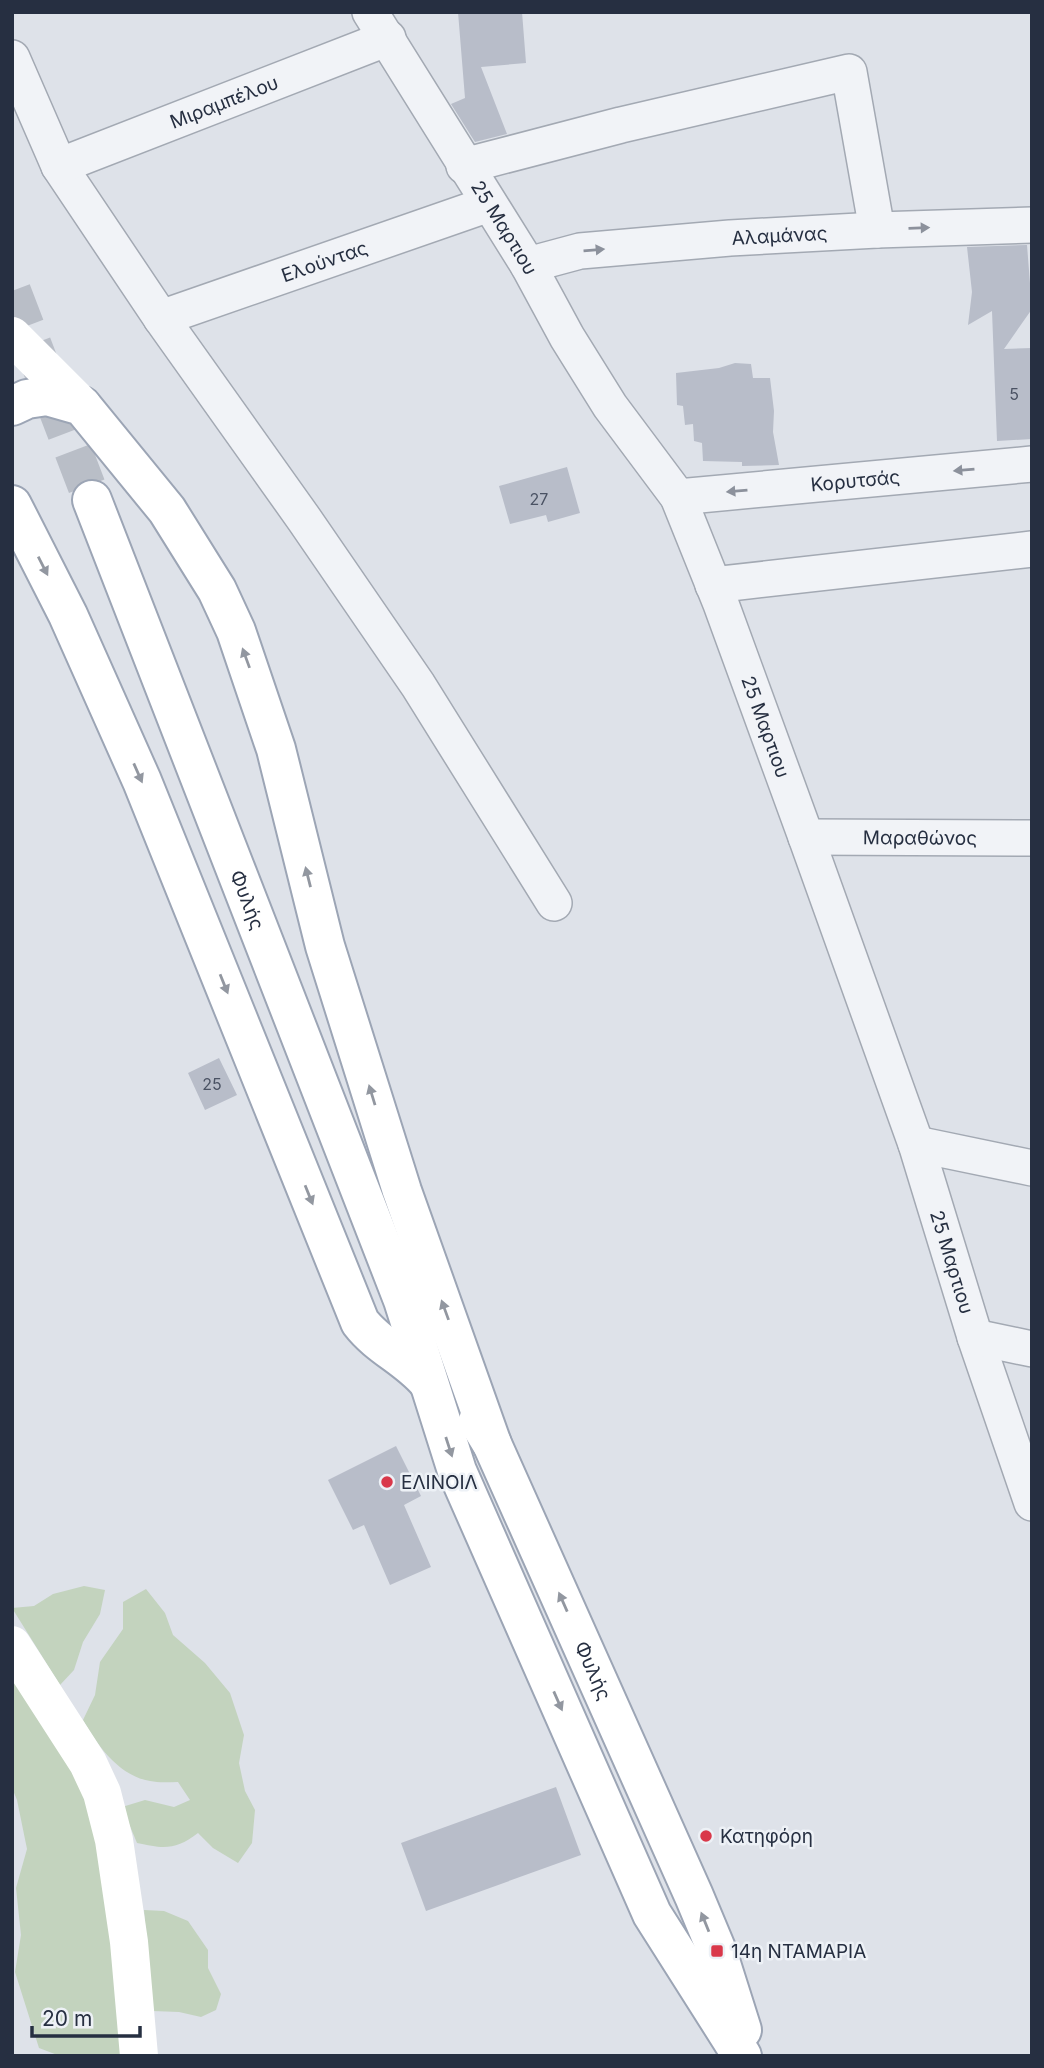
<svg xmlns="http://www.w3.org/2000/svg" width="1044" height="2068" viewBox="0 0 1044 2068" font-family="Inter,sans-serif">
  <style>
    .green { fill: #c3d3be }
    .building { fill: #b8bdc9 }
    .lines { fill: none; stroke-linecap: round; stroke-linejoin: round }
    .primary-tunnel { stroke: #b9bec7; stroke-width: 38; stroke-dasharray: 38 19; stroke-linecap: butt }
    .street-casing { stroke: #a3a9b3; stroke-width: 38 }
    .primary-casing { stroke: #9ca5b5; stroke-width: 42 }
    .street { stroke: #f1f3f7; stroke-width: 35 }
    .secondary { stroke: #fff; stroke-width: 38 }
    .primary { stroke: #fff; stroke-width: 38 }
    .oneway { fill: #8c919c }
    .oneway2 { fill: #9297a0 }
    .poi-dot { fill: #d9384a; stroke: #edf1f6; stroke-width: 2.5 }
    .labels { text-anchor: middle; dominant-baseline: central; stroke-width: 5; stroke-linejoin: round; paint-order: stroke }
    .number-label { font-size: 16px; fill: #4a5263 }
    .street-label { font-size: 19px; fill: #262f41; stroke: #edf1f6 }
    .poi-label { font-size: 19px; fill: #262f41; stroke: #edf1f6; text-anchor: start }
  </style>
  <rect width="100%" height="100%" fill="#dee2e9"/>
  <path class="green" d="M 84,1586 L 105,1590 L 100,1614 L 83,1642 L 74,1670 L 60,1685 L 12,1608 L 34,1606 L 53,1594 Z
    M 146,1589 L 165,1613 L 173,1635 L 205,1663 L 230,1693 L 244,1735 L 239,1763 L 245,1791 L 255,1810 L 252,1843 L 238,1863 L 213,1848 L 198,1833 C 176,1850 164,1849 137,1843 L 122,1807 L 145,1800 L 174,1807 L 190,1800 L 178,1782 C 169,1782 159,1783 150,1781 C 119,1776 97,1745 83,1720 L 95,1695 L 100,1662 L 123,1629 L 123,1602 Z
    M 12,1668 L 94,1811 L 125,2056 L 60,2056 L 39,2048 L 15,1972 L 21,1935 L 16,1888 L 27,1849 L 17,1800 L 12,1788 Z
    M 144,1910 L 164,1911 L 188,1921 L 208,1950 L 208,1968 L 221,1994 L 216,2010 L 201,2017 L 179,2012 L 152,2011 Z"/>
  <path class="building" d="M 458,12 L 522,12 L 526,63 L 481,67 L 507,134 L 475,142 L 451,104 L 465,98 Z
    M 1027,245 L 1032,309 L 1004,349 L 1032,348 L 1032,439 L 997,441 L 992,311 L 968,325 L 972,292 L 967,247 Z
    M 735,363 L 751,364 L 753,378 L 770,378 L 774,411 L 773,432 L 779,465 L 742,466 L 742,462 L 703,461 L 702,443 L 694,441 L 693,424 L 685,425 L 683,406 L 677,405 L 676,373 L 719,368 Z
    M 567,467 L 580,513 L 548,522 L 546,515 L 510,524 L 499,486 Z
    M 219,1058 L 237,1095 L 205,1110 L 188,1073 Z
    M 396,1446 L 421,1496 L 404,1505 L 431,1567 L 390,1585 L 364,1525 L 353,1530 L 328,1480 Z
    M 556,1787 L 581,1855 L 426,1911 L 401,1843 Z"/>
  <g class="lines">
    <path class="primary-tunnel" d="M 12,291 L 92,500"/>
    <defs>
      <g id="street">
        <path id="s1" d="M 370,12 L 528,265 L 567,337 L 610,406 L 678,497 L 721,604 L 806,837 L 916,1144 L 975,1337 L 1032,1503"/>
        <path d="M 12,58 L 59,166 L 161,318 L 304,519 L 418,685 L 554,903"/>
        <path id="s2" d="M 59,166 L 388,38"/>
        <path d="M 464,166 L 621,125 L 849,72 L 877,230"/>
        <path id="s3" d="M 528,265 L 580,251 L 730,238 L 877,230 L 1032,225"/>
        <path id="s4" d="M 161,318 L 489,204"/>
        <path id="s5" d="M 678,497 L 1032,464"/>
        <path d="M 713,585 L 1032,549"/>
        <path id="s6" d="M 806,837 L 1032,838"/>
        <path d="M 916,1144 L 1032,1168"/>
        <path d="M 975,1337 L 1032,1349"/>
      </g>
      <g id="primary">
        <path d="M 12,406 L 27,399 L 47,396 L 82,406 L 167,510 L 217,590 L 236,631 L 276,749 L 325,946 L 402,1191 L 492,1444"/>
        <path id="s7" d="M 92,500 L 403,1300 L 457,1471 L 652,1914 L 742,2056"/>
        <path d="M 12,505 L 68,615 L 142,781 L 360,1322 C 379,1347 408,1358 428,1382"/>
        <path id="s8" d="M 478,1421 L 492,1444 L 694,1896 L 717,1951 L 742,2030"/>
      </g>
    </defs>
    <use href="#street" class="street-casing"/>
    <use href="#primary" class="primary-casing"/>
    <use href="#street" class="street"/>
    <path class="secondary" d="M 12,336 L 82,406
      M 12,1645 L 88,1763 L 102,1793 L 114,1840 L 129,1942 L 139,2056"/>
    <use href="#primary" class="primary"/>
  </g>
  <defs><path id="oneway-solid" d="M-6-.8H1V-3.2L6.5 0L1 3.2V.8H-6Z" transform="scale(1.75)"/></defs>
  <g class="oneway">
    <use href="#oneway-solid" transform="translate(919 228) rotate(-2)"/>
    <use href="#oneway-solid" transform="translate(594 250) rotate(-5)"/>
    <use href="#oneway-solid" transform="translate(964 470) rotate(175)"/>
    <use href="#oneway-solid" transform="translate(737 491) rotate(175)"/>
  </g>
  <g class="oneway2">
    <use href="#oneway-solid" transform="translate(43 566) rotate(63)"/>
    <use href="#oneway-solid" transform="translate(246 658) rotate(-110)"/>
    <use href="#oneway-solid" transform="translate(138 773) rotate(66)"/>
    <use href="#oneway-solid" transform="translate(308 877) rotate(-104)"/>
    <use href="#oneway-solid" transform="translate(224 984) rotate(68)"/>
    <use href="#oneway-solid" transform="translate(372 1095) rotate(-107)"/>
    <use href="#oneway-solid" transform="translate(309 1195) rotate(68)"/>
    <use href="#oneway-solid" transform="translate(445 1310) rotate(-110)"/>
    <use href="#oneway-solid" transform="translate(449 1447) rotate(72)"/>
    <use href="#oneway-solid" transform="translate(563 1602) rotate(-114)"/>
    <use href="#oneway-solid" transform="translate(558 1701) rotate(66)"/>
    <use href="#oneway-solid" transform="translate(705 1922) rotate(-112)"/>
  </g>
  <g class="poi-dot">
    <circle cx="387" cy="1482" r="7"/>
    <circle cx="706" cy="1836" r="7"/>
    <rect x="710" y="1944" width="14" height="14" rx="3.5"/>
  </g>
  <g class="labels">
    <g class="number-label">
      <text x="1014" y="394">5</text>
      <text x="539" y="499">27</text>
      <text x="212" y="1084">25</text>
    </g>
    <g class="street-label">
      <text stroke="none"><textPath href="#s2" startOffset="177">Μιραμπέλου</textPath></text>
      <text stroke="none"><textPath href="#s1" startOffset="254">25 Μαρτιου</textPath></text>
      <text stroke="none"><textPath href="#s3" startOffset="254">Αλαμάνας</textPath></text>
      <text stroke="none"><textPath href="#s4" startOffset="173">Ελούντας</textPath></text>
      <text stroke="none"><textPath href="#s5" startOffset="178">Κορυτσάς</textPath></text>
      <text stroke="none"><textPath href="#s1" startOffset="821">25 Μαρτιου</textPath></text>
      <text stroke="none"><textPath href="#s6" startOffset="114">Μαραθώνος</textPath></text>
      <text stroke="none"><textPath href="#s7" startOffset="429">Φυλής</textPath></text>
      <text stroke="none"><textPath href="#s1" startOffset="1388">25 Μαρτιου</textPath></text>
      <text stroke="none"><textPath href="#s8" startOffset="275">Φυλής</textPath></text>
    </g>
    <g class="poi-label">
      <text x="401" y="1482">ΕΛΙΝΟΙΛ</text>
      <text x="720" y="1836">Κατηφόρη</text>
      <text x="731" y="1951">14η ΝΤΑΜΑΡΙΑ</text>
    </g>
  </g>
  <rect width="1044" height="2068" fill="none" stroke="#262f41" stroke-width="28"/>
  <path d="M32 2026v10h108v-10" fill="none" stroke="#262f41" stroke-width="3.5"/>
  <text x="42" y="2026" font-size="21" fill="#262f41" stroke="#edf1f6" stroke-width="5" paint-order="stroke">20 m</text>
</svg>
